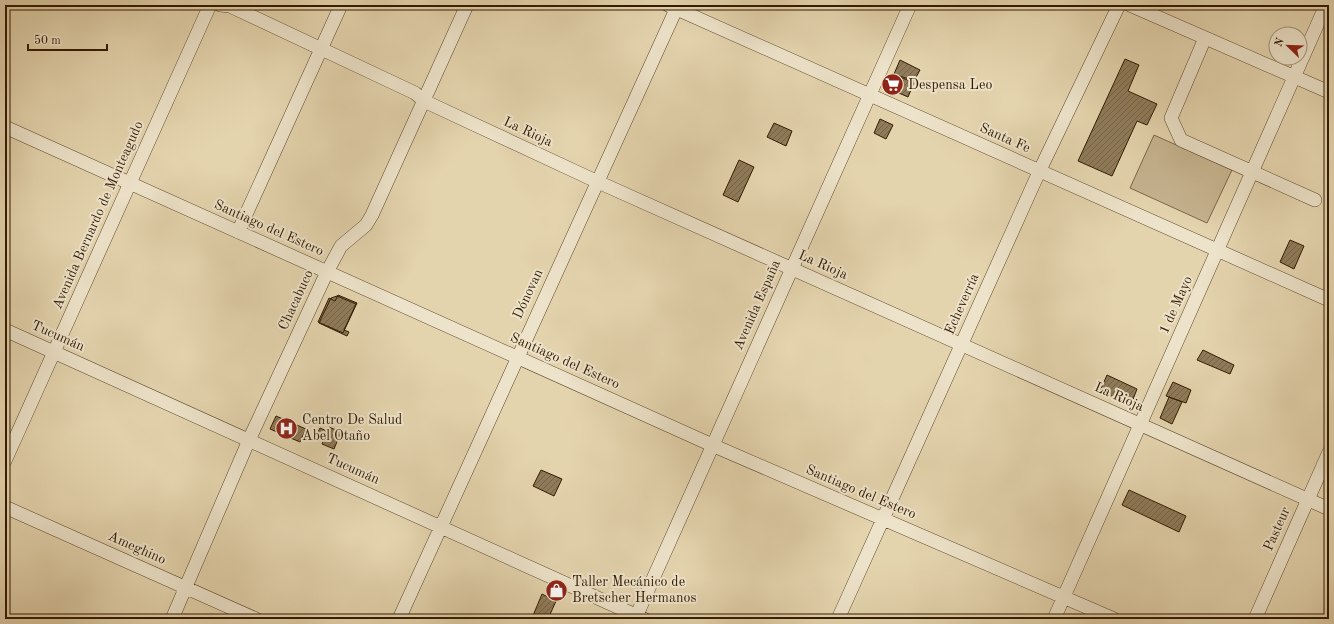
<svg xmlns="http://www.w3.org/2000/svg" width="1334" height="624" viewBox="0 0 1334 624" font-family="'Old Standard TT',serif">
  <style>
    .garden { fill: #c6b490; stroke: #7c6748 }
    .building { fill: url(#building-hatch); stroke: #321a00 }
    .lines { fill: none; stroke-linecap: round; stroke-linejoin: round }
    .minor-casing { stroke: #5e482c; stroke-width: 14 }
    .minor { stroke: #ede3ca; stroke-width: 13 }
    .labels { text-anchor: middle; dominant-baseline: central; stroke-width: 4; stroke-linejoin: round; paint-order: stroke }
    .poi-label { font-size: 14px; fill: #321a00; stroke: #ede3ca; text-anchor: start }
    .street-label { font-size: 14px; fill: #321a00; stroke: #ede3ca }
  </style>
  <defs>
    <pattern id="building-hatch" width="6" height="6" patternUnits="userSpaceOnUse"><rect width="6" height="6" fill="#8f7b5a"/><path d="M-1 1l2-2M0 6l6-6M5 7l2-2" fill="none" stroke="#756448"/></pattern>
  </defs>
  <rect width="100%" height="100%" fill="#e4d4ae"/>
  <filter id="stains"><feTurbulence type="fractalNoise" baseFrequency=".005" numOctaves="4"/><feColorMatrix values="0 0 0 0 .2 0 0 0 0 .09 0 0 0 0 .02 0 0 0 .5 -.17"/></filter>
  <radialGradient id="worn" r=".72"><stop offset=".6" stop-color="#630" stop-opacity="0"/><stop offset="1" stop-color="#630" stop-opacity=".3"/></radialGradient>
  <path class="garden" d="M 1154,135 L 1232,170 L 1207,223 L 1130,188 Z"/>
  <path class="building" d="M 1125,59 L 1139,65 L 1128,91 L 1157,104 L 1147,125 L 1137,121 L 1112,176 L 1078,161 Z
    M 900,60 L 920,70 L 914,81 L 894,74 Z
    M 894,74 L 914,83 L 908,97 L 892,90 L 890,83 Z
    M 880,119 L 893,125 L 886,139 L 874,133 Z
    M 774,123 L 792,131 L 786,146 L 767,137 Z
    M 739,160 L 754,167 L 738,202 L 723,195 Z
    M 1290,240 L 1304,246 L 1294,269 L 1280,262 Z
    M 338,295 L 357,303 L 343,333 L 318,322 L 329,298 L 335,301 Z
    M 337,296 L 356,304 L 344,330 L 349,332 L 347,336 L 319,323 L 331,298 Z
    M 1203,350 L 1234,365 L 1230,374 L 1197,360 Z
    M 1107,375 L 1137,389 L 1132,402 L 1127,403 L 1100,391 Z
    M 1173,382 L 1191,390 L 1186,403 L 1166,396 Z
    M 1169,397 L 1182,402 L 1172,424 L 1160,418 Z
    M 276,416 L 306,429 L 300,442 L 270,429 Z
    M 329,427 L 341,432 L 334,449 L 322,444 L 324,439 L 316,436 L 320,428 L 327,431 Z
    M 541,470 L 562,479 L 554,496 L 533,486 Z
    M 1129,490 L 1186,516 L 1179,532 L 1122,505 Z
    M 542,594 L 556,601 L 548,619 L 534,619 L 532,618 Z"/>
  <g class="lines">
    <defs>
      <path id="minor" d="M 220,5 L 230,6 L 415,93 L 424,101 L 598,182 L 1329,509
        M 668,5 L 1329,300
        M 1130,5 L 1329,92
        M 1205,38 L 1171,118 L 1181,140 L 1315,200
        M 5,127 L 712,445 L 1114,619
        M 238,232 L 341,5
        M 5,330 L 644,619
        M 5,461 L 210,5
        M 5,507 L 256,619
        M 172,619 L 249,440 L 327,272 L 341,246 L 366,225 L 372,215 L 467,5
        M 399,619 L 678,5
        M 635,619 L 910,5
        M 838,619 L 1039,172 L 1119,5
        M 1054,619 L 1326,5
        M 1255,619 L 1329,452"/>
    </defs>
    <use href="#minor" class="minor-casing"/>
    <use href="#minor" class="minor"/>
  </g>
  <defs>
    <symbol id="supermarket-disc" viewBox="-11 -11 22 22"><circle r="9.5" fill="#8f2418" stroke="#ede3ca"/><path d="M-6-5.5h2.5l.6 2H6L4.5 2H-2.5L-4.4-4H-6ZM-1.5 3.2a1.3 1.3 0 1 0 .1 0ZM3 3.2a1.3 1.3 0 1 0 .1 0Z" fill="#fff"/></symbol>
    <symbol id="hospital-disc" viewBox="-11 -11 22 22"><circle r="9.5" fill="#8f2418" stroke="#ede3ca"/><path d="M-5-5h3v3.5h4V-5h3V5h-3V1.5h-4V5h-3Z" fill="#fff"/></symbol>
    <symbol id="shop-disc" viewBox="-11 -11 22 22"><circle r="9.5" fill="#8f2418" stroke="#ede3ca"/><path d="M-5-2.5h2.3a2.7 3.5 0 0 1 5.4 0H5L5.5 6h-11ZM-1.5-2.5h3a1.5 2.3 0 0 0-3 0Z" fill="#fff"/></symbol>
  </defs>
  <g fill-rule="evenodd">
    <use href="#supermarket-disc" x="880" y="72" width="25" height="25"/>
    <use href="#hospital-disc" x="274" y="416" width="25" height="25"/>
    <use href="#shop-disc" x="544" y="578" width="25" height="25"/>
  </g>
  <g class="labels">
    <g class="poi-label">
      <text x="908" y="85">Despensa Leo</text>
      <text x="302" y="420">Centro De Salud<tspan x="302" dy="16">Abel Otaño</tspan></text>
      <text x="572" y="582">Taller Mecánico de<tspan x="572" dy="16">Bretscher Hermanos</tspan></text>
    </g>
    <g class="street-label">
      <text transform="translate(528 132) rotate(25)">La Rioja</text>
      <text transform="translate(1005 138) rotate(24)">Santa Fe</text>
      <text transform="translate(98 215) rotate(-66)">Avenida Bernardo de Monteagudo</text>
      <text transform="translate(269 228) rotate(24)">Santiago del Estero</text>
      <text transform="translate(823 265) rotate(24)">La Rioja</text>
      <text transform="translate(528 294) rotate(-65)">Dónovan</text>
      <text transform="translate(296 300) rotate(-65)">Chacabuco</text>
      <text transform="translate(962 304) rotate(-66)">Echeverría</text>
      <text transform="translate(757 305) rotate(-66)">Avenida España</text>
      <text transform="translate(1176 305) rotate(-66)">1 de Mayo</text>
      <text transform="translate(58 336) rotate(24)">Tucumán</text>
      <text transform="translate(565 361) rotate(24)">Santiago del Estero</text>
      <text transform="translate(1119 397) rotate(24)">La Rioja</text>
      <text transform="translate(353 469) rotate(24)">Tucumán</text>
      <text transform="translate(861 492) rotate(23)">Santiago del Estero</text>
      <text transform="translate(1277 529) rotate(-66)">Pasteur</text>
      <text transform="translate(137 548) rotate(24)">Ameghino</text>
    </g>
  </g>
  <rect width="1334" height="624" fill="none" stroke="#e4d4ae" stroke-width="20"/>
  <rect x="6" y="6" width="1322" height="612" fill="none" stroke="#321a00" stroke-width="2"/>
  <rect x="10" y="10" width="1314" height="604" fill="none" stroke="#321a00"/>
  <g transform="translate(1288 46) rotate(293)"><circle r="19" fill="#ede3ca" stroke="#a29379"/>
  <path d="M0-3L7 15L0 10L-7 15Z" fill="#8f2418"/>
  <text y="-6" font-size="11" font-weight="bold" text-anchor="middle" fill="#321a00">N</text>
  </g>
  <path d="M28 44v6h79v-6" fill="none" stroke="#321a00" stroke-width="2"/>
  <text x="34" y="44" font-size="12" fill="#321a00" stroke="#ede3ca" stroke-width="3" paint-order="stroke">50 m</text>
  <rect width="100%" height="100%" filter="url(#stains)"/>
  <rect width="100%" height="100%" fill="url(#worn)"/>
</svg>
